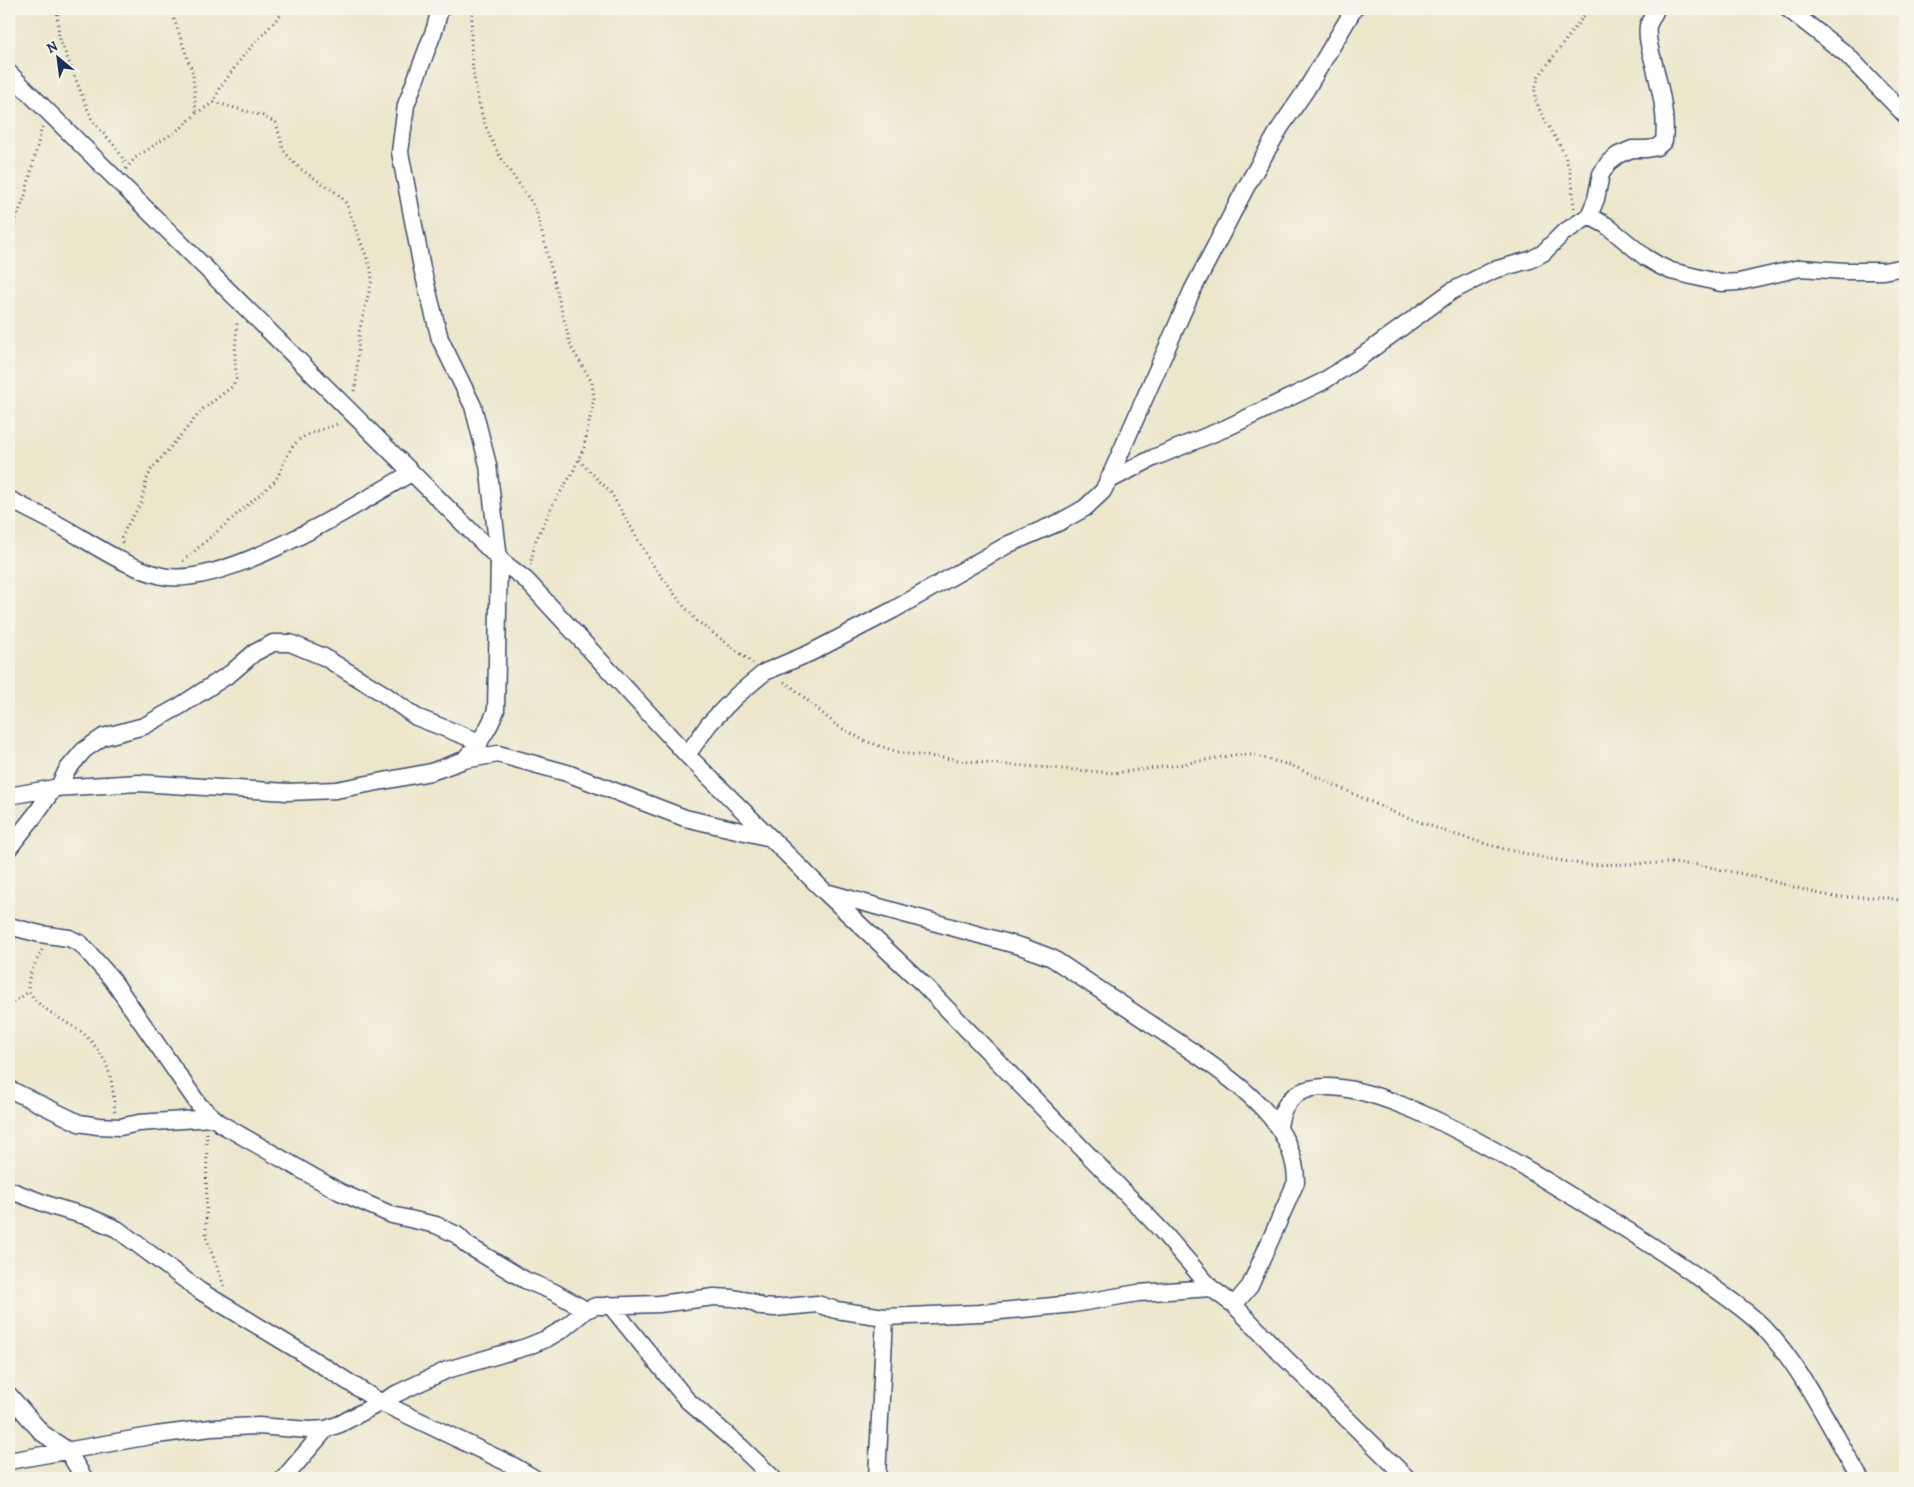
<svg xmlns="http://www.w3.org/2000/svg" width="1914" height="1487" viewBox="0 0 1914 1487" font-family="Alegreya,serif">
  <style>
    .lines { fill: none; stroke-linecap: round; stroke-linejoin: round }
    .minor-casing { stroke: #3a4a6e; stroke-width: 19 }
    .path { stroke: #3a4a6e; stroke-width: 3; stroke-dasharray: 1 4; stroke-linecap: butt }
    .minor { stroke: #fff; stroke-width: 16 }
  </style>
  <rect width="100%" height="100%" fill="#f7f3e8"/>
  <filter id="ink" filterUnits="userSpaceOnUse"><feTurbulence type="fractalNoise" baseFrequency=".02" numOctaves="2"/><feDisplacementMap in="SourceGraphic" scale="10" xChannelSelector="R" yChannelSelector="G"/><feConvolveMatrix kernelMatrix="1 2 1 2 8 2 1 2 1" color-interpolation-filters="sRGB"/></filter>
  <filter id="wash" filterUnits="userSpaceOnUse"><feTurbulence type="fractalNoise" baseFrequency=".0096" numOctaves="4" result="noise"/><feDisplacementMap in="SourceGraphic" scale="20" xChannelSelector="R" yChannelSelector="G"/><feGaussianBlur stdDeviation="1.12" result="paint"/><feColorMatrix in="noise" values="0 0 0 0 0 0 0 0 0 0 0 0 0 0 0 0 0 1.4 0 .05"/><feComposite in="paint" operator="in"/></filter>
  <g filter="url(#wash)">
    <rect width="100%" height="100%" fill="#ece6cb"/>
  </g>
  <g filter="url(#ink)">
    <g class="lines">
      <defs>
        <path id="minor" d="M 440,9 L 435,28 L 406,105 L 400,152 L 422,268 L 440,339 L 473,406 L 488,465 L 499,559 L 496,710 C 489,730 478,744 464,760
          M 1788,9 L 1846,54 L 1905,115
          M 9,73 L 499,559 L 526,580 L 687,755 L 825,892 L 923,984 L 1161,1230 L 1211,1288 L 1234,1305 L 1280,1353 L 1407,1478
          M 1589,216 L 1606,225 L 1645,257 L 1660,266 L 1671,271 L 1721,283 L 1739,282 L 1800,268 L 1845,271 L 1883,271 L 1905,267
          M 1108,481 L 1153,458 L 1224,429 L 1322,382 L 1358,359 L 1452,291 L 1494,270 L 1530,260 L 1543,253 L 1563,233 L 1589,216 L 1596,199 L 1601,174 L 1609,162 L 1618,155 L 1632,149 L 1647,149 L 1657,147 L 1664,141 C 1667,117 1661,92 1655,68 C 1652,55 1646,40 1648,26 C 1650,20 1654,15 1656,9
          M 9,499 C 25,508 43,516 59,525 C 92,543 124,567 162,576 C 222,590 358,504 411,473
          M 687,755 L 709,724 L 736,696 L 765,672 L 810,653 L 893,610 L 1009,544 L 1060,522 L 1085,508 L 1103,491 L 1112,472 L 1192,291 L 1246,187 L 1280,128 L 1306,90 L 1354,9
          M 58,788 L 67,770 L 84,750 L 103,737 L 144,726 L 180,706 L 231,673 L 254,653 L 273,643 L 290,643 L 324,657 L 384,694 L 416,717 L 480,742
          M 9,796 L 54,788 L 139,783 L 288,792 L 336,790 L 431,772 L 464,760 L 498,754 L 567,773 L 685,818 L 771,838
          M 9,848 L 35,815 L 54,788
          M 829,893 L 1023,947 L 1052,958 L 1199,1056 C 1241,1086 1296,1125 1296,1182 L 1250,1286 L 1234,1305
          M 9,926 L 40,934 L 69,938 L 81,944 L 111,978 L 199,1105 L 221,1124 L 340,1192 L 392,1215 L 436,1225 L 457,1235 L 467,1245 L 525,1280 L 554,1292 L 586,1310
          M 9,1089 L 79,1123 L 98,1126 L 120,1127 L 139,1123 L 212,1118
          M 1279,1128 C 1289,1015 1527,1169 1568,1194 C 1617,1223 1665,1253 1711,1286 C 1729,1299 1749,1312 1764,1328 C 1802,1367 1832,1431 1860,1478
          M 9,1190 L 54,1207 L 89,1217 L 117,1229 L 200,1291 L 301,1352 L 380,1402 L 512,1465 L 534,1478
          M 610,1305 L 687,1400 L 742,1448 L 773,1478
          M 9,1395 L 42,1433 L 67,1450 L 84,1478
          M 9,1461 L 156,1435 L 211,1428 L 258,1426 L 309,1430 L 326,1429 L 340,1424 L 398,1393 L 447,1370 L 526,1347 L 546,1339 L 563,1329 L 586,1310 L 596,1306 L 659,1304 L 714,1297 L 733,1298 L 749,1301 L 762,1307 L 775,1308 L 817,1304 L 836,1310 L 885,1317 L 980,1313 L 1074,1304 L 1138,1293 L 1211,1288
          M 284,1478 L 326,1429
          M 877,1478 L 885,1317"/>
      </defs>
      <use href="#minor" class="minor-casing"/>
      <path class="path" d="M 57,9 L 59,37 L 92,120 C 104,136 116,143 125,163
        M 173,9 L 174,19 L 193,74 L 196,113
        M 473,9 C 467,46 475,107 492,141 C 502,163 519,183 532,203 L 537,213 L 571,347 L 592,382 L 594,398 L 584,447 L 572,474 L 554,502 L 536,540 L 530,565
        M 214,102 L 263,116 L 276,123 L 284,151 L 293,162 L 302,170 L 338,194 L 346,203 L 371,269 L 372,280 L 359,332 L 356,385 L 353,394
        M 126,169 L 135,158 L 182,127 L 197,113 L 214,102 L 219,89 L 244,55 L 286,9
        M 1574,208 C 1573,192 1572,177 1567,162 C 1561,141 1538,116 1535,95 C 1534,89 1537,82 1539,76 L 1589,9
        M 9,238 L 25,196 L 42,127
        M 579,460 L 611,493 L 651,562 L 681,603 L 697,621 L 753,663
        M 122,543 L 121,539 L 127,526 L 141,503 L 146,481 L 151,470 L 203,409 L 233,386 L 236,379 L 235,354 L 237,321
        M 183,561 L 273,483 C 282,472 282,464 289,452 C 301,431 320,432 339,423
        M 784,682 L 792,687 L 836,725 L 865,741 L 901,753 L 985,763 L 1114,773 L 1172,766 L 1233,755 L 1253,755 L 1293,766 L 1393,812 L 1450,833 L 1500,848 L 1550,859 L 1589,865 L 1669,863 L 1700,865 L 1756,877 L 1820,894 L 1836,897 L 1883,897 L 1905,901
        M 42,950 C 37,960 28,975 28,986 C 27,1002 68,1023 79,1030 C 86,1035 93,1043 98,1050 C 112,1068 113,1091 115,1112
        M 9,1005 L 29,992
        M 207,1133 L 206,1237 L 225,1289"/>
      <use href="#minor" class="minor"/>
    </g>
  </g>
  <rect width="1914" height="1487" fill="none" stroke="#f7f3e8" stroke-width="30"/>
  <g transform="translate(58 58) rotate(331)" stroke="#f7f3e8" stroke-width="4" paint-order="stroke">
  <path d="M0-4L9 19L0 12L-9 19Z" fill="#1b2f5e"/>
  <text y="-8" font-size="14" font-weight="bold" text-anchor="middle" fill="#1b2f5e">N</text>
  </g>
</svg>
